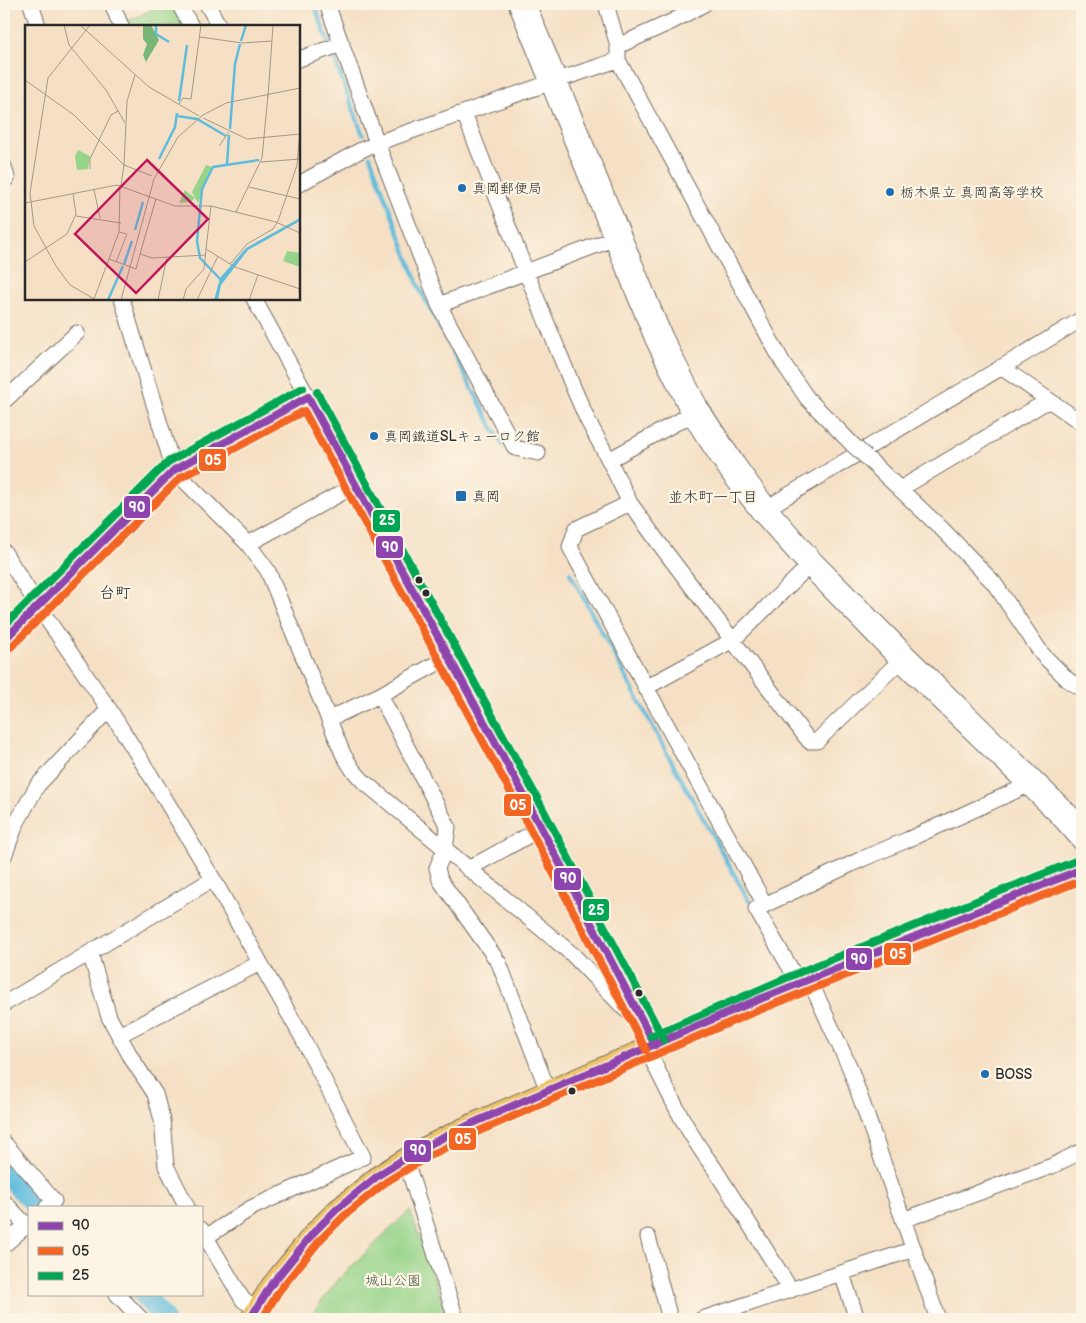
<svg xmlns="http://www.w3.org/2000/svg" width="1086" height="1323" viewBox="0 0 1086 1323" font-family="'Balsamiq Sans','Klee One',sans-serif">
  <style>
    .green { fill: #96d489; stroke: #60805a }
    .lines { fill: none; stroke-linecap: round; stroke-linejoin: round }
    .stream { stroke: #5fbcdd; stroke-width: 4 }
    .river { stroke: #5fbcdd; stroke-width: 21 }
    .minor-casing { stroke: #726a61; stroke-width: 17 }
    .major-casing { stroke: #726a61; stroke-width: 21 }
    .minor { stroke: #fff; stroke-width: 15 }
    .major { stroke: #eec469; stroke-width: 19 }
    .minor-bridge-casing { stroke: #726a61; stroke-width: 17; stroke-linecap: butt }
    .minor-bridge { stroke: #fff; stroke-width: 15 }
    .bus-1-casing { stroke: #fcf5e5; stroke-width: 11 }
    .bus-2-casing { stroke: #fcf5e5; stroke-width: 11 }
    .bus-3-casing { stroke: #fcf5e5; stroke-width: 11 }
    .bus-1 { stroke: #8e44ad; stroke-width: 8 }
    .bus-2 { stroke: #f26522; stroke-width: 8 }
    .bus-3 { stroke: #00a651; stroke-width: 8 }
    .poi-dot { fill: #1f6fb2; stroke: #fcf5e5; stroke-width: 2 }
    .bus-dot { fill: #2b2b2b; stroke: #fcf5e5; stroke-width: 2 }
    .labels { text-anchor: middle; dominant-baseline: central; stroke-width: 4.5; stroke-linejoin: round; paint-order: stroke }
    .poi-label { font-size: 14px; fill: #2b2b2b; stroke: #fcf5e5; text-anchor: start }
    .park-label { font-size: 14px; fill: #465542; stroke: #fcf5e5 }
    .neighbourhood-label { font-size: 15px; fill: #2b2b2b; stroke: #fcf5e5 }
    .quarter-label { font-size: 16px; fill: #2b2b2b; stroke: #fcf5e5 }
    .inset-river { fill: none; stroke: #5fbcdd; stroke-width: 2.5 }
    .inset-road { fill: none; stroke: #a49887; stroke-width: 1 }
    .view { fill: #c2185b; fill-opacity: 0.15; stroke: #c2185b; stroke-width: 2.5 }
    .inset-edge { fill: none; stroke: #2b2b2b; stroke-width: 2.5 }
    .line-badge { stroke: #fcf5e5; stroke-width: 2 }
    .badge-label { font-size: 14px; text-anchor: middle; font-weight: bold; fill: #fff }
  </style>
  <rect width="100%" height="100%" fill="#fcf5e5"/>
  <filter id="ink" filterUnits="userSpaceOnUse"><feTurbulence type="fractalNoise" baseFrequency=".02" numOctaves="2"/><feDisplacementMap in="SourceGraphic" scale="10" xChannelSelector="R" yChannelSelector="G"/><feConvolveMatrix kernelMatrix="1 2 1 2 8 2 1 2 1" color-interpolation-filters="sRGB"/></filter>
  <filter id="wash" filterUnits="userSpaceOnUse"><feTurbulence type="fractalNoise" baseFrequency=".0096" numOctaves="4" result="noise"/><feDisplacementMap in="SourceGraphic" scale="20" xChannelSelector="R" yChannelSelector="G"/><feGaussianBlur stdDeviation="1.12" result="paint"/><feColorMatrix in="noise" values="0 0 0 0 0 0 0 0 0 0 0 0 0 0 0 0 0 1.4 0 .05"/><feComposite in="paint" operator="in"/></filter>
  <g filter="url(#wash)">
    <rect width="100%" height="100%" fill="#f5e0c5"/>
    <path class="green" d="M 163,4 L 179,4 L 191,26 L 121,26 L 121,25 Z
      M 410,1210 L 448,1319 L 308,1319 L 339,1279 Z"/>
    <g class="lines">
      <path class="stream" d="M 314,4 L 329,44
        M 331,50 L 363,135
        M 370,156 L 420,290 L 502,445
        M 570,573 L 675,768 L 749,901"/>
      <path class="river" d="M 4,1172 L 30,1199 L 40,1207
        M 143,1294 L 164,1319"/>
    </g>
  </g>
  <g filter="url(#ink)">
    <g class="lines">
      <defs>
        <path id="minor" d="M 31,4 L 38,26
          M 112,4 L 121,26
          M 179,4 L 191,26
          M 207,4 L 219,26
          M 327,4 L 377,143 L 439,305 L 515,448 L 538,453
          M 516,4 L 653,340 L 690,415 L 703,436 L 730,476 L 759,513 L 807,567 L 899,662 L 1058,817 L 1082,844
          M 528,4 L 665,337 L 700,406 L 737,463 L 769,507 L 815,560 L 908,654 L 1082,824
          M 606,4 L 618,46 L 618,60 L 783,363 L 807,398 L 853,445
          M 618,46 L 673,21 L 704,4
          M 299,59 L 342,44
          M 464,113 L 526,272 L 573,387 L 588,421 L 609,460 L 630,503 L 658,542 L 809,741 L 817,741 L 904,657
          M 4,167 L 7,178
          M 299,184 L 361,150 L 377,143 L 549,83 L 618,60
          M 122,299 L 174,470 L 248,544 L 268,571 L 343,754 L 353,770 L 363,781 L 572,954 L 625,1009 L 640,1022
          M 439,305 L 613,239
          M 1001,367 L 1082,423
          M 4,401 L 77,333
          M 866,457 L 943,530 L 994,583 L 1042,654 L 1068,680 L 1082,689
          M 609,460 L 690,415 L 697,409
          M 900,489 L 1049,400
          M 630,503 L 576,529 L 570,547 C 634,667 701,786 765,905
          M 762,511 L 1082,319
          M 248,544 L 356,485 L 254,299
          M 4,552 L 38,606 L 109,709 L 159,789 L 213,879 L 302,1037 L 363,1157 L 251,1208 L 206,1237
          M 4,640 L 174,470 L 308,397
          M 645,688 L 733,640 L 814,561
          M 380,695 L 448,827 L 445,849 L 437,868 L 440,880 L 499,963 L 548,1091
          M 329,719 L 380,695 L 450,656
          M 4,856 L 16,824 L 37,786 L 109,709
          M 468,869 L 542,828
          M 90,953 L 109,1017 L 132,1059 L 155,1094 L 162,1120 L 166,1166 L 187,1207
          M 809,979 L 850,1068 L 938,1319
          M 799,983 L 756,909 L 862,859 L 907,840 L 1026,786
          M 4,1004 L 213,879
          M 119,1035 L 260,963
          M 655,1045 L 651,1057 C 670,1096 688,1134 714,1168 L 791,1290
          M 4,1143 L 54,1201 L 47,1207
          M 405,1158 L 456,1319
          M 4,1202 L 29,1228
          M 903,1220 L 1052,1166 L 1082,1151
          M 201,1229 L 243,1300 L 256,1309
          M 648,1237 L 670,1319
          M 4,1245 L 29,1223
          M 842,1274 L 857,1319
          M 117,1294 L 141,1319
          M 702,1319 L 914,1249"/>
        <path id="major" d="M 356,485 C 459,670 558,857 655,1045
          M 250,1319 L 271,1285 L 314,1232 L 337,1209 L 380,1174 L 422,1148 L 473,1123 L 743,1006 L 1082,869"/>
      </defs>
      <use href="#minor" class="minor-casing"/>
      <use href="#major" class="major-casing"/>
      <use href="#minor" class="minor"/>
      <use href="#major" class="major"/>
      <defs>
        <path id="minor-bridge" d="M 853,445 L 866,457"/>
      </defs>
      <use href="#minor-bridge" class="minor-bridge-casing"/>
      <use href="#minor-bridge" class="minor-bridge"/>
      <defs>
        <path id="bus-1" d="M 4,640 L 174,470 L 308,397 L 527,801 L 655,1045
          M 250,1319 L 271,1285 L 314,1232 L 337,1209 L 380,1174 L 422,1148 L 473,1123 L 743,1006 L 1082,869"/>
        <path id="bus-2" d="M 11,647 L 180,478 L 304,411 L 518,806 L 646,1050
          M 262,1319 L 279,1291 L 321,1239 L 344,1216 L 386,1182 L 427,1157 L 477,1132 L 747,1015 L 1082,880"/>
        <path id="bus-3" d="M 317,392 L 536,796 L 664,1040
          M 4,626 L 168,462 L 303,388
          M 651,1036 L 805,970 L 1078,860"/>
      </defs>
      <use href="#bus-1" class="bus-1-casing"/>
      <use href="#bus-2" class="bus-2-casing"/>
      <use href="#bus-3" class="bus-3-casing"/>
      <use href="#bus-1" class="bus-1"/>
      <use href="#bus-2" class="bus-2"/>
      <use href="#bus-3" class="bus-3"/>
    </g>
  </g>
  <g class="poi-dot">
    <circle cx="462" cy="188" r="5"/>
    <circle cx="890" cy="192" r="5"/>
    <circle cx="374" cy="436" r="5"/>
    <rect x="455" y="490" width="12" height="12" rx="2.5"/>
    <circle cx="985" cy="1074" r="5"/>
  </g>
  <g class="bus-dot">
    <circle cx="419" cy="580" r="4.5"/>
    <circle cx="426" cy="593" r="4.5"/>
    <circle cx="639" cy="993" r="4.5"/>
    <circle cx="572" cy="1091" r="4.5"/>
  </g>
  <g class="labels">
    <g class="poi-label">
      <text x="472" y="188">真岡郵便局</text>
      <text x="900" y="192">栃木県立 真岡高等学校</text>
      <text x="384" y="436">真岡鐵道SLキューロク館</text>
      <text x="472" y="496">真岡</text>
      <text x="995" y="1074">BOSS</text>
    </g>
    <g class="park-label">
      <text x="393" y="1280">城山公園</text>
    </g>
    <g class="neighbourhood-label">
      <text x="713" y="497">並木町一丁目</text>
    </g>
    <g class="quarter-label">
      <text x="115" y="593">台町</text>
    </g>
  </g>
  <g transform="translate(25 25)">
    <rect width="275" height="275" fill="#f5e0c5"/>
    <path d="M 53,125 L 65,131 L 63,144 L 52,145 L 50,131 ZM 181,140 L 187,142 L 173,178 L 167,167 ZM 160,165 L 170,173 L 166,177 L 154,178 ZM 262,226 L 275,228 L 275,242 L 258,236 Z" fill="#96d489"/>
    <path d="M 118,0 L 126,0 L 134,15 L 121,37 L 118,30 L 122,19 L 118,14 Z" fill="#78b675"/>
    <path d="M 275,193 L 275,196 L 223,225 L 196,260 L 193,275 L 189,275 L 195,253 L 221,223 Z" fill="#5fbcdd"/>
    <path class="inset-river" d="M 131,0 L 131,9 L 144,17M 216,16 L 221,0M 154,76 L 162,20M 152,91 L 172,94 L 201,111M 205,104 L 210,39 L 215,19M 134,134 L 150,102 L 152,88M 202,139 L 204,110M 110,205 L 118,177M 99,239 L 107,216M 197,256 L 175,233 L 172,216 L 177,164 L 188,142 L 234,135M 83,275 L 98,241"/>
    <path class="inset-road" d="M 39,0 L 44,20 L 81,65 L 100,98M 55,0 L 124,62 L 174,91M 65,0 L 23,53 L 5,168 L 9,201 L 31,241 L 45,260 L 71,275M 175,12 L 217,18 L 247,16M 110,50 L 102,76 L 99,140 L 127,151M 0,55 L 49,90 L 99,140 L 96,160M 243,72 L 248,0M 154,79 L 158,73 L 166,74 L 176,0M 178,93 L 222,114 L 275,109M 194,121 L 204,107M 236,137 L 275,134M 65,144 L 65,134 L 86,90 L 93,86M 224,162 L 275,174M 69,165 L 75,193M 0,178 L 92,160 L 150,181 L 186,181 L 251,197 L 275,208M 186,181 L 181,224 L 210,242 L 275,264M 211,187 L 237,133 L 243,70M 51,191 L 96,198M 117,222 L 131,174M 115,229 L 127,233 L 181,230M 84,234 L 111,244 L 117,222M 0,237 L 42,209 L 51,189 L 48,169M 91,237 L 102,209 L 94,207M 205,239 L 222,219 L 248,204 L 253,196 L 272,140 L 275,106M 69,274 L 94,207 L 95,160M 96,275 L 129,154 L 153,112 L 178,90 L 201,78 L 275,63M 133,275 L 142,232M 158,275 L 161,264 L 179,244 L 181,224M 172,275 L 193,231M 224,275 L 233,250"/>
    <path class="view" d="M 122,135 L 183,194 L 111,268 L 50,209 Z"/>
    <rect width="275" height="275" class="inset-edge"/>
  </g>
  <g class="line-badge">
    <rect x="198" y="448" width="29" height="24" rx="5" fill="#f26522"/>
    <rect x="123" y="495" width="28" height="24" rx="5" fill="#8e44ad"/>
    <rect x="372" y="509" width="29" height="24" rx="5" fill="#00a651"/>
    <rect x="375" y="535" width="29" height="24" rx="5" fill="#8e44ad"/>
    <rect x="503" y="793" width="29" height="24" rx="5" fill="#f26522"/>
    <rect x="553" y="867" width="29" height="24" rx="5" fill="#8e44ad"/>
    <rect x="582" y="898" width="28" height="24" rx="5" fill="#00a651"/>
    <rect x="883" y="942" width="29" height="24" rx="5" fill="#f26522"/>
    <rect x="845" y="947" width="28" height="24" rx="5" fill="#8e44ad"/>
    <rect x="448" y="1127" width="29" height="24" rx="5" fill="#f26522"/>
    <rect x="403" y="1139" width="29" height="24" rx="5" fill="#8e44ad"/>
  </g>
  <g class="badge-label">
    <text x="213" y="465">05</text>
    <text x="137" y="512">90</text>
    <text x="387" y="525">25</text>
    <text x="390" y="552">90</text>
    <text x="518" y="810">05</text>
    <text x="568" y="883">90</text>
    <text x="596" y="915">25</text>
    <text x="898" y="959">05</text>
    <text x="859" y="964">90</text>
    <text x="463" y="1144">05</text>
    <text x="418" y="1155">90</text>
  </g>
  <rect width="1086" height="1323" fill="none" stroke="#fcf5e5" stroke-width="20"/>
  <rect x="28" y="1206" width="175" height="90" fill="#fcf5e5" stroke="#a8a49b"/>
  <rect x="38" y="1222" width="25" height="8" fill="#8e44ad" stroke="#a8a49b"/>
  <text x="72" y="1230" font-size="15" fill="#2b2b2b">90</text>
  <rect x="38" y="1247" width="25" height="8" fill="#f26522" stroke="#a8a49b"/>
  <text x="72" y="1256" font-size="15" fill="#2b2b2b">05</text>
  <rect x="38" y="1272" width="25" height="8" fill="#00a651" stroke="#a8a49b"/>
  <text x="72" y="1280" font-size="15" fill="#2b2b2b">25</text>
</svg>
